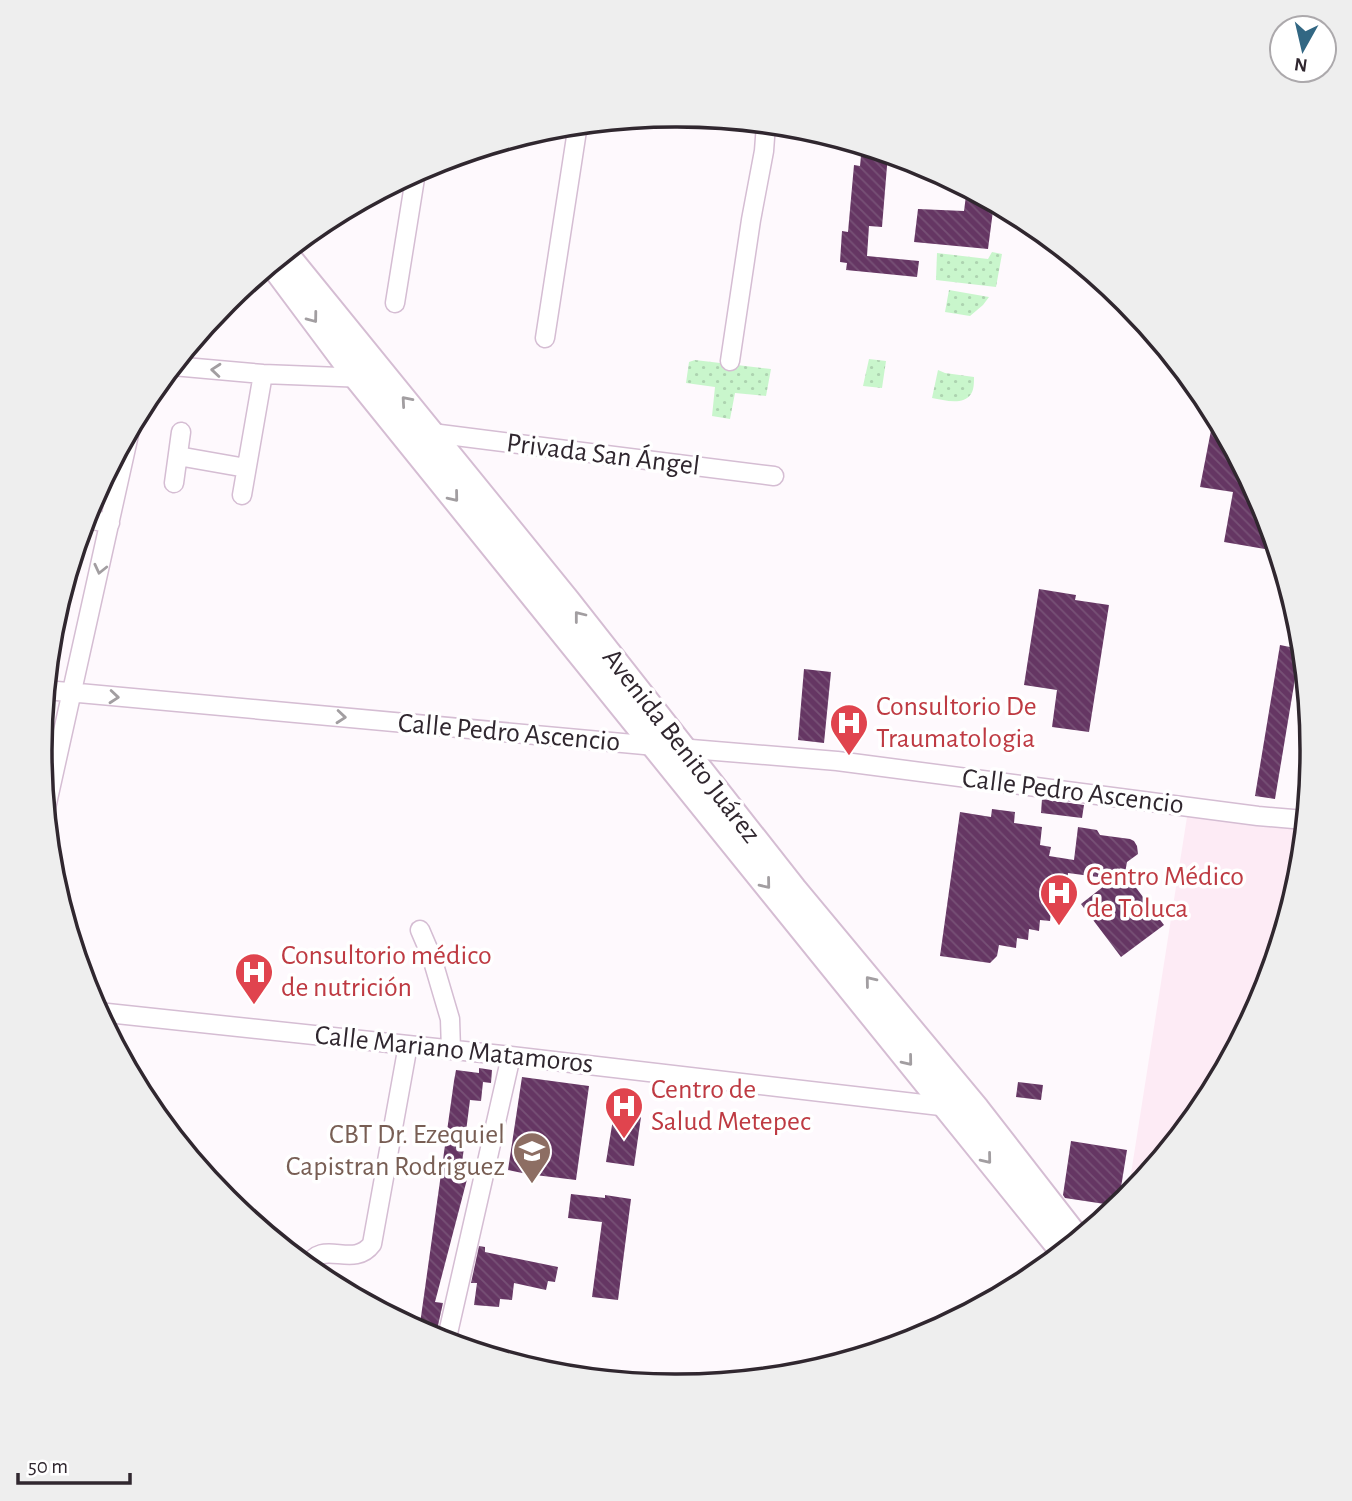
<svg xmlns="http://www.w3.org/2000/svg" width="1352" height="1501" viewBox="0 0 1352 1501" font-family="'Alegreya Sans',sans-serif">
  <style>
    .commercial { fill: #fdebf5 }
    .park { fill: url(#park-dots) }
    .building { fill: url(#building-back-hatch) }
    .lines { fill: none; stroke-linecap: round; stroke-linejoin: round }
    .street-casing { stroke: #d5bdd3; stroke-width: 21 }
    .secondary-casing { stroke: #d5bdd3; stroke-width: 28 }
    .street { stroke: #fff; stroke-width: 18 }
    .secondary { stroke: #fff; stroke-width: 24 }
    .oneway { stroke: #a29ea1 }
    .labels { text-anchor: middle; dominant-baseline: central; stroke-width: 7; stroke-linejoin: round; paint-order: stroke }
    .street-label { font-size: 28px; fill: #30272f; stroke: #fff }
    .health-label { font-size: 28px; fill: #be3a42; stroke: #fff; text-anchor: start }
    .education-label { font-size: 28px; fill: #785e54; stroke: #fff; text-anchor: end }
    .rim { fill: none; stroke: #30272f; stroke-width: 3.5 }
  </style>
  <defs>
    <pattern id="park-dots" width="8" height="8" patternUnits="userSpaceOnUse" patternTransform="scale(1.75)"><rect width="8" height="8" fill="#c9f6cc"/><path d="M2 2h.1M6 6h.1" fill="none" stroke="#add3b0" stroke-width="1.8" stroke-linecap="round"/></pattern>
    <pattern id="building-back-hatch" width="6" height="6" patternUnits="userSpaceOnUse" patternTransform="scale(1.75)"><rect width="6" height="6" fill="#653663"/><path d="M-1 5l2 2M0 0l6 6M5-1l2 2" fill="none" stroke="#775176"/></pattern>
  </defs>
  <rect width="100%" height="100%" fill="#fef9fd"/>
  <path class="commercial" d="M 1187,817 L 1304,830 L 1299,875 L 1263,994 L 1204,1104 L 1127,1199 Z"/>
  <path class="park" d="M 992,252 L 1002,254 L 996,287 L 936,280 L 937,253 L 988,259 Z
    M 949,290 L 989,297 L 983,305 L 970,316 L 945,312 Z
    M 869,359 L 886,361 L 882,388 L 863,386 Z
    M 695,360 L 771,369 L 766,396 L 735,393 L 730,419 L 712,416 L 715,387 L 686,383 L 689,362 Z
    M 938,370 L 945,373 L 974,377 C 974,382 974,390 971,394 C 963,406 944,400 932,398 Z"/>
  <path class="building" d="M 862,146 L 888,154 L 882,227 L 869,226 L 867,256 L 919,261 L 917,277 L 846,270 L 847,263 L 840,262 L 842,231 L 848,232 L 854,165 L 860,166 Z
    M 967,188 L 994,203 L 988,249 L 914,242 L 918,209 L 964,211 Z
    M 1214,415 L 1264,508 L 1277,551 L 1224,542 L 1233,492 L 1200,487 Z
    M 1039,589 L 1076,595 L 1075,600 L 1109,605 L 1089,732 L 1052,727 L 1057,690 L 1024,685 Z
    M 1280,645 L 1300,649 L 1275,799 L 1255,796 Z
    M 804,669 L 831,672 L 824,743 L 798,740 Z
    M 1042,799 L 1084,805 L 1082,818 L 1041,813 Z
    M 992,809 L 1015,812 L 1014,823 L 1042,827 L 1040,845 L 1051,847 L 1049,856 L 1074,860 L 1078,827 L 1097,830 L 1100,835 L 1130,839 L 1134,841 L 1137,846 L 1138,854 L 1127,862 L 1125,873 L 1164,925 L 1121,957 L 1081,904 L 1113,879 L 1068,873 L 1063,913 L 1051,912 L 1050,921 L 1040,920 L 1039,931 L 1029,929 L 1028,940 L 1017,938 L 1016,948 L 999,945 L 997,956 L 990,963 L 940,956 L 960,812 L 991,817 Z
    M 479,1068 L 492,1070 L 491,1083 L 483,1082 L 481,1101 L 470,1100 L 462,1163 L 471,1164 L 435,1302 L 443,1303 L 435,1339 L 419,1331 L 454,1081 L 456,1070 L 479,1073 Z
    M 522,1077 L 589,1086 L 576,1180 L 527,1174 L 508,1170 Z
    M 1018,1082 L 1043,1085 L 1041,1100 L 1016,1097 Z
    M 614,1113 L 641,1117 L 634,1166 L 606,1162 Z
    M 1071,1141 L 1127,1150 L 1118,1206 L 1065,1198 L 1063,1195 Z
    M 571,1194 L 605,1198 L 605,1195 L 631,1199 L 618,1300 L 592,1297 L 602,1222 L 568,1218 Z
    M 479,1246 L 485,1247 L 485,1252 L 558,1267 L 555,1282 L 548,1281 L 546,1290 L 514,1283 L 512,1300 L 500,1299 L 499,1307 L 474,1305 L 477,1283 L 471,1283 Z"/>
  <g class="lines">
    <defs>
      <path id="street" d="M 395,303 L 416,172
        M 545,338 L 578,124
        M 730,361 L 751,220 L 764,151 L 766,124
        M 173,366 L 263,374 L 365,378
        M 432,433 L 774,476
        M 178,456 L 246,468
        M 174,483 L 181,432
        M 242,495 L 263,374
        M 85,519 L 110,523
        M 46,690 L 655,746 L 837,761 L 1258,816 L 1305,820
        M 46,808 L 130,430
        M 420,930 L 432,958 L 450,1019 L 451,1050
        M 98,1012 L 511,1056 L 949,1107
        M 308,1267 C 321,1237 353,1270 372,1244 L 408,1045
        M 446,1342 L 511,1056"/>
      <path id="secondary" d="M 285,253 L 567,600 L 794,889 L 977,1109 L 1078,1239
        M 272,264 L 357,378 L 1063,1252"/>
    </defs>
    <use href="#street" class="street-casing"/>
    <use href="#secondary" class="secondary-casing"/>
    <use href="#street" class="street"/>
    <use href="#secondary" class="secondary"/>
  </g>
  <defs><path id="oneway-chevron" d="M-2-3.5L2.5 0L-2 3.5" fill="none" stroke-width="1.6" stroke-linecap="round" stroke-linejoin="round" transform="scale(1.75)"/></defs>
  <g class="oneway">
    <use href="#oneway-chevron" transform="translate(313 318) rotate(53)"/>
    <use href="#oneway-chevron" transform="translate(216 370) rotate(-175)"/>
    <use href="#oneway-chevron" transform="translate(406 401) rotate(-131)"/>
    <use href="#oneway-chevron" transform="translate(454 497) rotate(51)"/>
    <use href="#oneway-chevron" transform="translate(100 569) rotate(103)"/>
    <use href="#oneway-chevron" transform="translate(579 616) rotate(-128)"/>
    <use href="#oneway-chevron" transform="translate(114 697) rotate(5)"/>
    <use href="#oneway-chevron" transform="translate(341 717) rotate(5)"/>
    <use href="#oneway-chevron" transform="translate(766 884) rotate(51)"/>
    <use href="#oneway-chevron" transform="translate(870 981) rotate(-129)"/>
    <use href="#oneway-chevron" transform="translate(908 1061) rotate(51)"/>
    <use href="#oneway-chevron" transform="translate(987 1159) rotate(51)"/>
  </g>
  <defs>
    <symbol id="hospital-pin" viewBox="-11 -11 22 30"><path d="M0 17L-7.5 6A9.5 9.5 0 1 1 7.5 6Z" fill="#e0444e" stroke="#fff"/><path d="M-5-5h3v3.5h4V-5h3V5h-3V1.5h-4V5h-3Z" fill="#fff"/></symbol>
    <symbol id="school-pin" viewBox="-11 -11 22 30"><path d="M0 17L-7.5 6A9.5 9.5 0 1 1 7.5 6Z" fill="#8d6e63" stroke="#fff"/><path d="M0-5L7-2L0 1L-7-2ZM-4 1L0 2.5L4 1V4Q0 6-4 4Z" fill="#fff"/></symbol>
  </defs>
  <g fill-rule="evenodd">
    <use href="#hospital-pin" x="827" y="701" width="44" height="60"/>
    <use href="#hospital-pin" x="1037" y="871" width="44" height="60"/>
    <use href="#hospital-pin" x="232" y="950" width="44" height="60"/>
    <use href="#hospital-pin" x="602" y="1084" width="44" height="60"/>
    <use href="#school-pin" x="510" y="1129" width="44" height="60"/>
  </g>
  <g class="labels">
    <g class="street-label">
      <text transform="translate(603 455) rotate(7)">Privada San Ángel</text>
      <text transform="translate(509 733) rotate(5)">Calle Pedro Ascencio</text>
      <text transform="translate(681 746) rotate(52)">Avenida Benito Juárez</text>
      <text transform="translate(1073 792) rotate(7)">Calle Pedro Ascencio</text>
      <text transform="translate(454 1050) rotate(6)">Calle Mariano Matamoros</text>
    </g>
    <g class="health-label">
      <text x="876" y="707">Consultorio De<tspan x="876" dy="32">Traumatologia</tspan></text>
      <text x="1086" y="877">Centro Médico<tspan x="1086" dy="32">de Toluca</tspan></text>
      <text x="281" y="956">Consultorio médico<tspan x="281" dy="32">de nutrición</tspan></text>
      <text x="651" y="1090">Centro de<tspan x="651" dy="32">Salud Metepec</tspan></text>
    </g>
    <g class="education-label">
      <text x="505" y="1135">CBT Dr. Ezequiel<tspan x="505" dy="32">Capistran Rodriguez</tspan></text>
    </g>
  </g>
  <path d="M0 0H1352V1501H0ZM675 127H677A623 623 0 0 1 1300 750V751A623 623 0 0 1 677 1374H675A623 623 0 0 1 52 751V750A623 623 0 0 1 675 127Z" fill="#eee" fill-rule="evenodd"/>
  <path class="rim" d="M675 127H677A623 623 0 0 1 1300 750V751A623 623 0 0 1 677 1374H675A623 623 0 0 1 52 751V750A623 623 0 0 1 675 127Z"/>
  <g transform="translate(1303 49) rotate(188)"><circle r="33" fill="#ffffff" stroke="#aca9ac" stroke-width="2"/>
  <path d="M0-5L12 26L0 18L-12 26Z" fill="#326783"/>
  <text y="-10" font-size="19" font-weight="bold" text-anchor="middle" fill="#30272f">N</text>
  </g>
  <path d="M18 1473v10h112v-10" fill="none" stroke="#30272f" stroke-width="3.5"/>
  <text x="28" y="1473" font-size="21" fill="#30272f" stroke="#ffffff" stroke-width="5" paint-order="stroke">50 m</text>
</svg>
